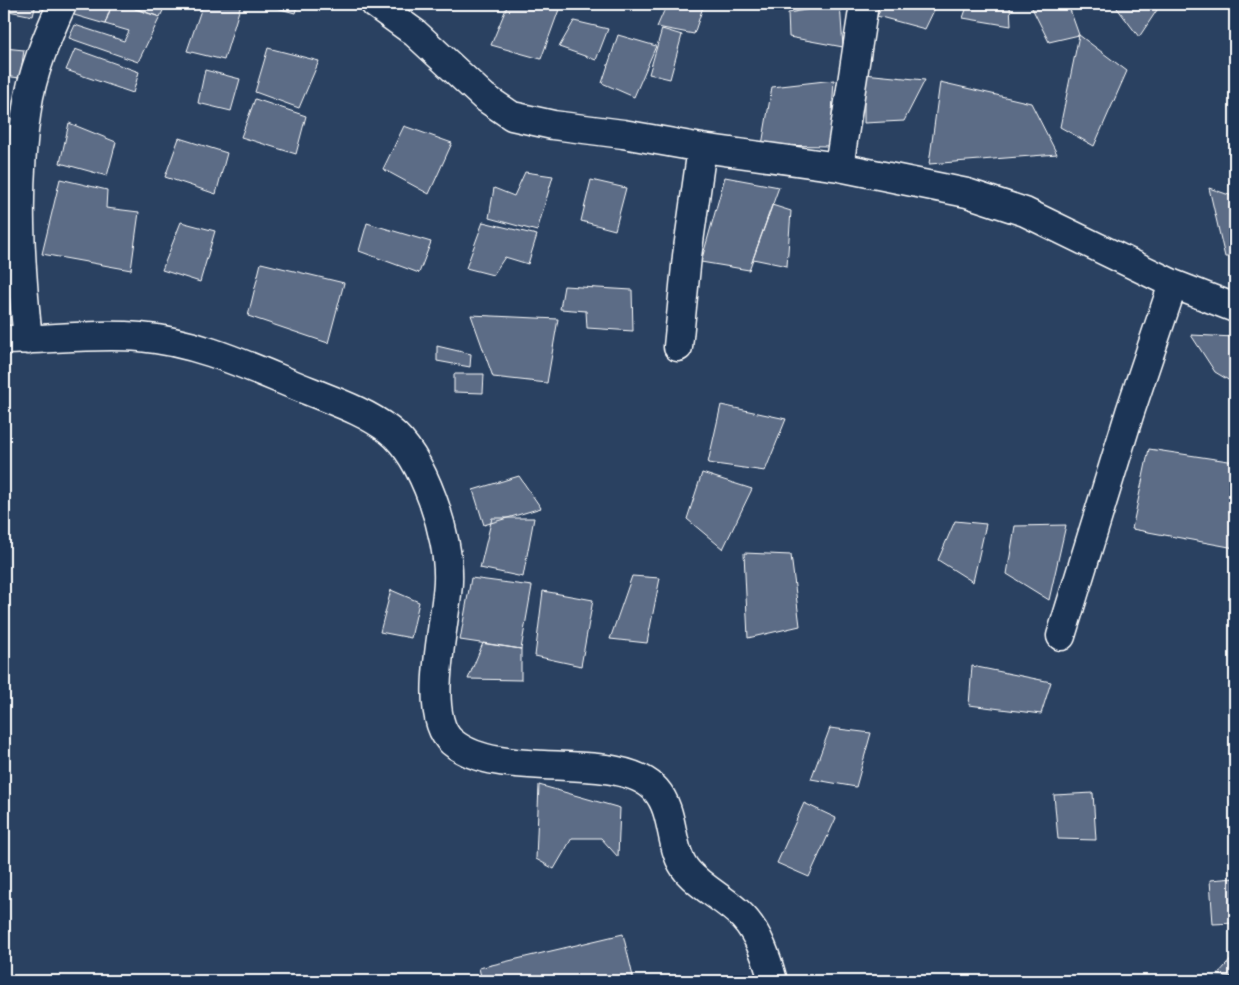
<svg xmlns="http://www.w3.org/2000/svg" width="1239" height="985" viewBox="0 0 1239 985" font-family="Pangolin,sans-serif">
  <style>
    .building { fill: #5b6c86; stroke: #fff }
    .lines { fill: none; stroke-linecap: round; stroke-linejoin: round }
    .minor-casing { stroke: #fff; stroke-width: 31 }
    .minor { stroke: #1d3557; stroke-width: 28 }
  </style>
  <rect width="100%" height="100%" fill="#2a4161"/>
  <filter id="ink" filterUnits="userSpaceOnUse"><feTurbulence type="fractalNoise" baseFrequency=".02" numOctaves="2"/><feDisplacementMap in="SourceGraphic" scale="10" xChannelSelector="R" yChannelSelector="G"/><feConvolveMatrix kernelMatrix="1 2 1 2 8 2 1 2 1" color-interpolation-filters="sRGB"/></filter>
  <g filter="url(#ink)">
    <path class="building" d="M 4,4 L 36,4 L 33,16 L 4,10 Z
      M 78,4 L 112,4 L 105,24 L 74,15 Z
      M 112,4 L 123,4 L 160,17 L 138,62 L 69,38 L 75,25 L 124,41 L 129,31 L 105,24 Z
      M 137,4 L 166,4 L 160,17 L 135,9 Z
      M 203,4 L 241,4 L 224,60 L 187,51 Z
      M 275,4 L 298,4 L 295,13 L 273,7 Z
      M 508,4 L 561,4 L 541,59 L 491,45 Z
      M 667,4 L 704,4 L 694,34 L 657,27 Z
      M 840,4 L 843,47 L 789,37 L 788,13 Z
      M 884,4 L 937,4 L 925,29 L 877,16 Z
      M 968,4 L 1010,4 L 1011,26 L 963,18 Z
      M 1030,4 L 1068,4 L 1079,35 L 1049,42 Z
      M 1114,4 L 1161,4 L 1139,37 Z
      M 574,21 L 608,29 L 596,60 L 559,47 Z
      M 662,29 L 682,35 L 670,79 L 649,74 Z
      M 618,35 L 656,46 L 634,97 L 602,83 Z
      M 1079,35 L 1127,71 L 1094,146 L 1060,127 Z
      M 4,48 L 24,50 L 20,78 L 4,76 Z
      M 268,48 L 319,61 L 299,108 L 255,92 Z
      M 75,49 L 139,72 L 133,93 L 66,70 Z
      M 205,70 L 240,79 L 231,111 L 198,103 Z
      M 864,74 L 925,80 L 904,121 L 864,123 Z
      M 834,80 L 830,146 L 762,145 L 772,87 Z
      M 940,82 L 1031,103 L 1057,154 L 929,164 Z
      M 255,99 L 306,116 L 296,154 L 241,137 Z
      M 69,123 L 116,142 L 107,176 L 60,163 Z
      M 404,126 L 452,143 L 429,194 L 383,169 Z
      M 179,138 L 227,153 L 216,194 L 165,177 Z
      M 525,172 L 553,176 L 537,231 L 489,218 L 494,188 L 514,196 Z
      M 725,177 L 779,187 L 749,270 L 701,262 Z
      M 60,179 L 107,190 L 106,208 L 139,212 L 131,270 L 42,254 Z
      M 591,180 L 626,188 L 615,230 L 581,221 Z
      M 1209,188 L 1235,197 L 1235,257 L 1225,257 Z
      M 772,205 L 791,211 L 787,266 L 753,259 Z
      M 181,222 L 215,231 L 200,282 L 162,270 Z
      M 483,222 L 537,235 L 528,264 L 505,257 L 493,275 L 466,268 Z
      M 367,223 L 431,242 L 419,273 L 359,251 Z
      M 261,263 L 344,283 L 328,343 L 248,316 Z
      M 564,286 L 632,290 L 633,331 L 587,328 L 586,311 L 560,309 Z
      M 471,315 L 558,319 L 547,383 L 493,377 Z
      M 1191,335 L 1235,337 L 1235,384 L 1215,372 Z
      M 437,346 L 471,354 L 470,367 L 437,361 Z
      M 454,374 L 484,374 L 483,393 L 454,392 Z
      M 721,405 L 786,419 L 765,471 L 708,463 Z
      M 1149,449 L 1235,462 L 1235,548 L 1132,529 Z
      M 702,473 L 752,489 L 723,549 L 687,519 Z
      M 519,476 L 541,508 L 484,525 L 473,490 Z
      M 492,518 L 534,518 L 523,577 L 480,568 Z
      M 955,521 L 986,524 L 973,582 L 938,560 Z
      M 1066,525 L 1049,600 L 1007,574 L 1015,526 Z
      M 744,553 L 791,555 L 800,626 L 748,638 Z
      M 632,576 L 660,578 L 647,643 L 610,639 Z
      M 471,578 L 532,586 L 521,649 L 460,640 Z
      M 391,590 L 419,602 L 411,638 L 380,632 Z
      M 543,591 L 593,600 L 581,666 L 535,656 Z
      M 483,643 L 521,649 L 521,680 L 468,679 Z
      M 972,666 L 1051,682 L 1041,714 L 969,705 Z
      M 830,728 L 871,733 L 856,787 L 811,779 Z
      M 539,785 L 620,808 L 618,857 L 601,838 L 572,838 L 554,869 L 536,859 Z
      M 1093,793 L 1096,840 L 1058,839 L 1054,795 Z
      M 804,803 L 836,818 L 809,877 L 777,863 Z
      M 1235,822 L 1235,862 L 1233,862 L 1231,823 Z
      M 1235,878 L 1235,923 L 1213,924 L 1210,880 Z
      M 623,934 L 634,981 L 482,981 L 479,968 Z
      M 1235,955 L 1235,977 L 1217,975 Z"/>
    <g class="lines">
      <defs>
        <path id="minor" d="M 375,4 L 415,33 L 484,97 L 512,116 L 553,125 L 623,134 L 702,148 L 839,167
          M 864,4 L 839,167 L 967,193 L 1025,212 L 1173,284 L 1235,308
          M 4,340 C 49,340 95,333 140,337 C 200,342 254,369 309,391 C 336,402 366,412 389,430 C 424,457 450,537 448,581 C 447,620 420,715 452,742 C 500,783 619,748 656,790 C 676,813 668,849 688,872 C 704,890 727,900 743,917 C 759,934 767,959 773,981
          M 28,340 C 20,262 15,187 27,108 C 32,73 47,37 62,4
          M 678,347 L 687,256 L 702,148
          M 1061,636 L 1130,412 L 1173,284"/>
      </defs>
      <use href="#minor" class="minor-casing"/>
      <use href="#minor" class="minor"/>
    </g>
  </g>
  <rect width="1239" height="985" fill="none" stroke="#1d3557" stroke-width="20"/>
  <rect x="10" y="10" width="1219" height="965" fill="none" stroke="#fff" stroke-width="2" filter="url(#ink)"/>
</svg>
